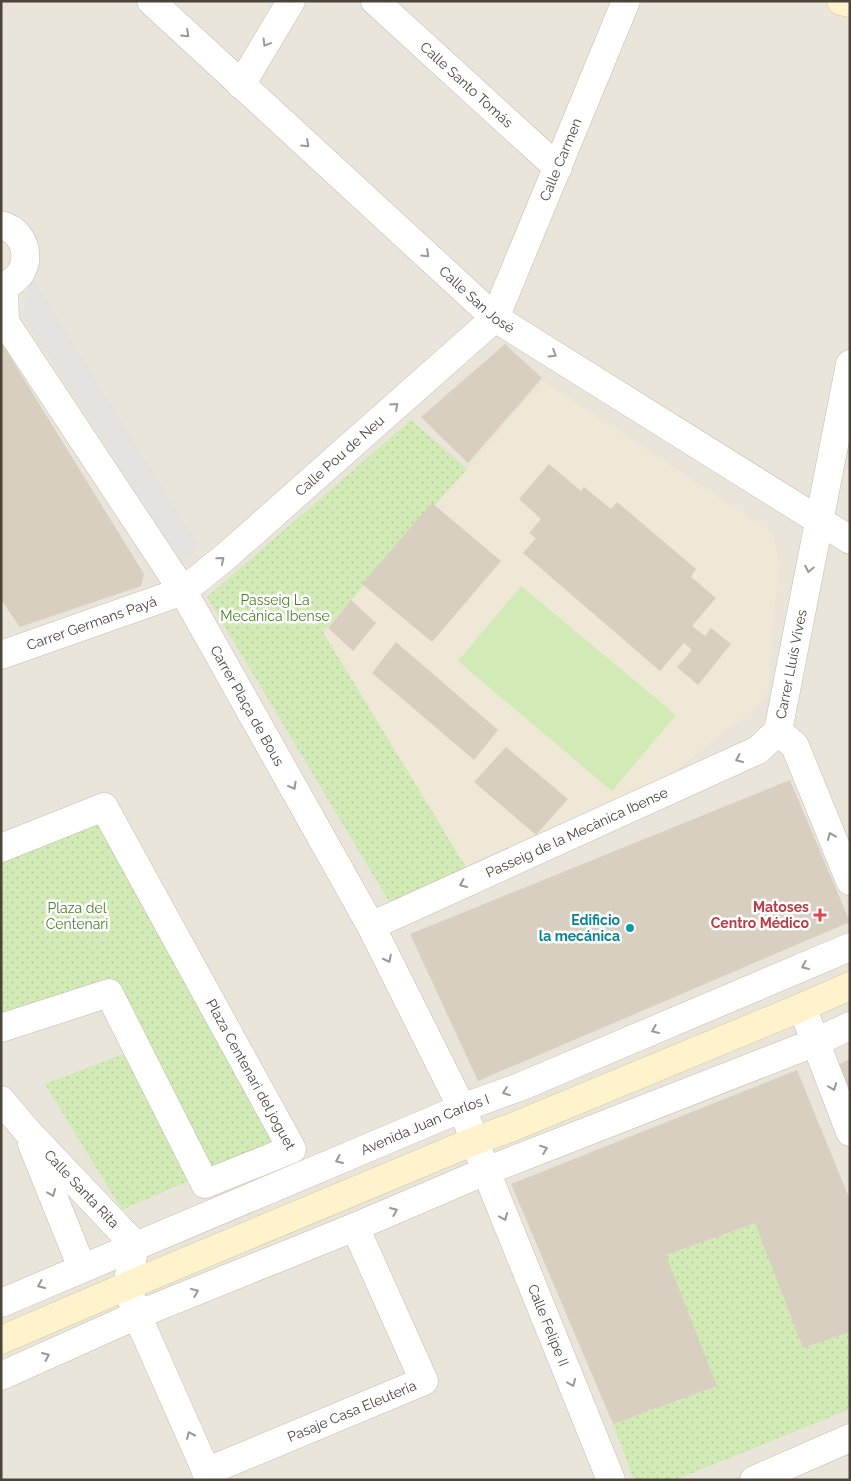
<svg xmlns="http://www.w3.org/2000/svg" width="851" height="1481" viewBox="0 0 851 1481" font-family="Raleway,sans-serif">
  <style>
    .residential { fill: #eae5da }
    .education { fill: #efe8d6 }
    .grass { fill: url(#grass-dots) }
    .garden { fill: #d2eab5 }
    .parking { fill: #e5e3e0 }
    .building { fill: #d8cfc1 }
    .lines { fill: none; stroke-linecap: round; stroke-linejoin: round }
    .street-casing { stroke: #c2bbae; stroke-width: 29 }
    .secondary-casing { stroke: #d6c79b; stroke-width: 29 }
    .street { stroke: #fff; stroke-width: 28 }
    .secondary { stroke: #fff3cd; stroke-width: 28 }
    .oneway { stroke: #9c9892 }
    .health-dot { fill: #e0444e; stroke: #fff; stroke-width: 2 }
    .culture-dot { fill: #0f9aa8; stroke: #fff; stroke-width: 2 }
    .labels { text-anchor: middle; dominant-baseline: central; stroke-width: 5; stroke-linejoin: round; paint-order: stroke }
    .street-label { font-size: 14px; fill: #4b4439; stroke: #fff }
    .park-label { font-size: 14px; fill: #4a7f2a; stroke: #fff }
    .health-label { font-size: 14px; font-weight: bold; fill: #be3a42; stroke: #fff; text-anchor: end }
    .culture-label { font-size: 14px; font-weight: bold; fill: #0d838f; stroke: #fff; text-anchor: end }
  </style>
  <defs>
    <pattern id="grass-dots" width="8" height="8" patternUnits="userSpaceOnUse" patternTransform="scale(1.25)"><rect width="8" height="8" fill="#d2eab5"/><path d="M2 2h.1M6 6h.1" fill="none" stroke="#b6ca9c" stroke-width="1.8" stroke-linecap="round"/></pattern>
  </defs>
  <rect width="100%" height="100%" fill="#f6f3ec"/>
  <path class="residential" d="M 1,1 L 850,1 L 850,1480 L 1,1480 Z"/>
  <path class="education" d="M 543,381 L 773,533 L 779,562 L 767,698 L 655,787 L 467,869 L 323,632 Z"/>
  <path class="grass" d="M 411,420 L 467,469 L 323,632 L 467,869 L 390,903 L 207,597 Z
    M 107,813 L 292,1149 L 212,1181 L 110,985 L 1,1022 L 1,852 Z
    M 137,1049 L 195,1178 L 122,1210 L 45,1084 Z
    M 755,1223 L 803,1348 L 850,1332 L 850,1409 L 675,1480 L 634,1480 L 613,1424 L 717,1386 L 666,1255 Z"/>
  <path class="garden" d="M 521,586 L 676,715 L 612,791 L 458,661 Z"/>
  <path class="parking" d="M 32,277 L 199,547 L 182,563 L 22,315 Z"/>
  <path class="building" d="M 1,342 L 144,574 L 141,586 L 20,627 L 1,600 Z
    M 505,344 L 542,378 L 468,463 L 421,417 Z
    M 549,464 L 581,491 L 584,487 L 611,509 L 617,502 L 696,569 L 691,577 L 716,598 L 692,626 L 705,636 L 711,628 L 731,644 L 698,685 L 677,667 L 692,650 L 684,643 L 660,671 L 523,553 L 536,538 L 529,533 L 541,519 L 519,499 Z
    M 432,503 L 501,561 L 432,642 L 362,584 Z
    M 351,600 L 376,623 L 353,651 L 328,628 Z
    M 396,642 L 498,730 L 474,760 L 372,673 Z
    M 506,747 L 568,799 L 536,835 L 474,782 Z
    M 790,780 L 850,922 L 478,1081 L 410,934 Z
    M 850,1059 L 850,1092 L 839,1064 Z
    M 797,1070 L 850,1200 L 850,1332 L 803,1348 L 755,1223 L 666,1255 L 717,1386 L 613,1424 L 511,1184 Z"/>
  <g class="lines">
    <defs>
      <g id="street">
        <path id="s1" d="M 151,1 L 495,318 L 850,540"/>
        <path id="s2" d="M 375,1 L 558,168"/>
        <path d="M 241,85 L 291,1"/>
        <path d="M 1,225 C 33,233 34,279 1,286"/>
        <path id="s3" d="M 4,285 L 5,322 L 183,591 L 371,926 L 462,1108 L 486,1171 L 611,1480"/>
        <path id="s4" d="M 1,655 L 183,591 L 224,558 L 495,318 L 626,1"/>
        <path id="s5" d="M 778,731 L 850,364"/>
        <path d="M 778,731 L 795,746 L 850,881"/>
        <path id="s6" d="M 1,848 L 104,807 L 292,1149 L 205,1184 L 109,993 L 1,1028"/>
        <path id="s7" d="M 371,926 L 758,750 L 778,731"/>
        <path d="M 802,1007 L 850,1132"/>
        <path id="s8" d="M 1,1100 L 27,1131 L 135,1245 L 127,1286 L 137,1315 L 210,1480"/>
        <path d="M 32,1144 L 82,1268"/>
        <path id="s9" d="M 1,1303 L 462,1108 L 522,1086 L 850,947"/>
        <path d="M 1,1376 L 137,1315 L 355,1227 L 486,1171 L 816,1042 L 850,1026"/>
        <path id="s10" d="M 206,1472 L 424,1381 L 355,1227"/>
        <path d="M 754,1480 L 850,1438"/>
      </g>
      <path id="secondary" d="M 841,1 L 850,3
        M 1,1340 L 127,1286 L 474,1141 L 510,1128 L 802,1007 L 850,986"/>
    </defs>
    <use href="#street" class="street-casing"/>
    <use href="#secondary" class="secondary-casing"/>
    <use href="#street" class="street"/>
    <use href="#secondary" class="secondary"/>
  </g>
  <defs><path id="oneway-chevron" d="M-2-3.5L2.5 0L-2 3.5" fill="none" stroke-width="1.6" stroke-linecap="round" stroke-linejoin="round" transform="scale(1.25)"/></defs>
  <g class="oneway">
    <use href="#oneway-chevron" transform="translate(186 34) rotate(43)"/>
    <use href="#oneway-chevron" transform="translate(266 43) rotate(121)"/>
    <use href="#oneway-chevron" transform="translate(306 144) rotate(43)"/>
    <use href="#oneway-chevron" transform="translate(426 254) rotate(43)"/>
    <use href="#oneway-chevron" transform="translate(553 354) rotate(32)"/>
    <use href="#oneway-chevron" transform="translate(395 406) rotate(-42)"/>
    <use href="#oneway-chevron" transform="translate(221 560) rotate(-40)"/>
    <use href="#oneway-chevron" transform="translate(809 569) rotate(101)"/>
    <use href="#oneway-chevron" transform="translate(739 759) rotate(156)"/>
    <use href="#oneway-chevron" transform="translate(293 786) rotate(61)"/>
    <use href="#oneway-chevron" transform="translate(831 836) rotate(-112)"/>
    <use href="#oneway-chevron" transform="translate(463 884) rotate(156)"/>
    <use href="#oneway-chevron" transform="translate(388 959) rotate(63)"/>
    <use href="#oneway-chevron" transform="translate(805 966) rotate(157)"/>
    <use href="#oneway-chevron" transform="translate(655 1030) rotate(157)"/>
    <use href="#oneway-chevron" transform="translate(833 1087) rotate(69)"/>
    <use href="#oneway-chevron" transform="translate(506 1092) rotate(160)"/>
    <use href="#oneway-chevron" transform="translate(544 1149) rotate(-21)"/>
    <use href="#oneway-chevron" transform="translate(339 1160) rotate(157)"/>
    <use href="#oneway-chevron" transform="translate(52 1193) rotate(68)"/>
    <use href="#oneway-chevron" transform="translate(394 1211) rotate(-23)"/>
    <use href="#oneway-chevron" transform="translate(504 1217) rotate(68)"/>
    <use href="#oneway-chevron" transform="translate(41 1285) rotate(156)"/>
    <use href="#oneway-chevron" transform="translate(195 1292) rotate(-22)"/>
    <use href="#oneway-chevron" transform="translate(46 1356) rotate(-24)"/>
    <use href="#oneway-chevron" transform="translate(572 1383) rotate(68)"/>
    <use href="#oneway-chevron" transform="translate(190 1435) rotate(-114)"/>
  </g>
  <path class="health-dot" d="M817.5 907.5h5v5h5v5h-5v5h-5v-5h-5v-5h5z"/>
  <circle class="culture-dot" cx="630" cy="928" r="5"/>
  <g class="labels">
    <g class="street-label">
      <text stroke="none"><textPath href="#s2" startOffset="124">Calle Santo Tomás</textPath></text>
      <text stroke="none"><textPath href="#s4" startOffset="779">Calle Carmen</textPath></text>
      <text stroke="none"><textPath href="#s1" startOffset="442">Calle San José</textPath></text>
      <text stroke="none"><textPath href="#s4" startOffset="400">Calle Pou de Neu</textPath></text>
      <text stroke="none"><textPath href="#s4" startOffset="96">Carrer Germans Payá</textPath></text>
      <text stroke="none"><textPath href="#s5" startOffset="68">Carrer Lluís Vives</textPath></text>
      <text stroke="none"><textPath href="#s3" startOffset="491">Carrer Plaça de Bous</textPath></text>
      <text stroke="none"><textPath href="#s7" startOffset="226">Passeig de la Mecànica Ibense</textPath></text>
      <text stroke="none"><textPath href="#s6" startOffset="416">Plaza Centenari del joguet</textPath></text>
      <text stroke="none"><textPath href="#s9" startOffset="460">Avenida Juan Carlos I</textPath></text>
      <text stroke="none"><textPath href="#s8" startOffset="120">Calle Santa Rita</textPath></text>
      <text stroke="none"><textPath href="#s3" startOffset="1181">Calle Felipe II</textPath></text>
      <text stroke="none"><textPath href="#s10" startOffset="158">Pasaje Casa Eleuteria</textPath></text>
    </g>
    <g class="park-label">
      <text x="275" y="600">Passeig La<tspan x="275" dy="16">Mecánica Ibense</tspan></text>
      <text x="77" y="908">Plaza del<tspan x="77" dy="16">Centenari</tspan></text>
    </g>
    <g class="health-label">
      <text x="809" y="907">Matoses<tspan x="809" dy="16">Centro Médico</tspan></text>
    </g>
    <g class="culture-label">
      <text x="620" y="920">Edificio<tspan x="620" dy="16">la mecánica</tspan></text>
    </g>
  </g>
  <rect width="851" height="1481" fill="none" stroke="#4b4439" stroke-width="5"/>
</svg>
